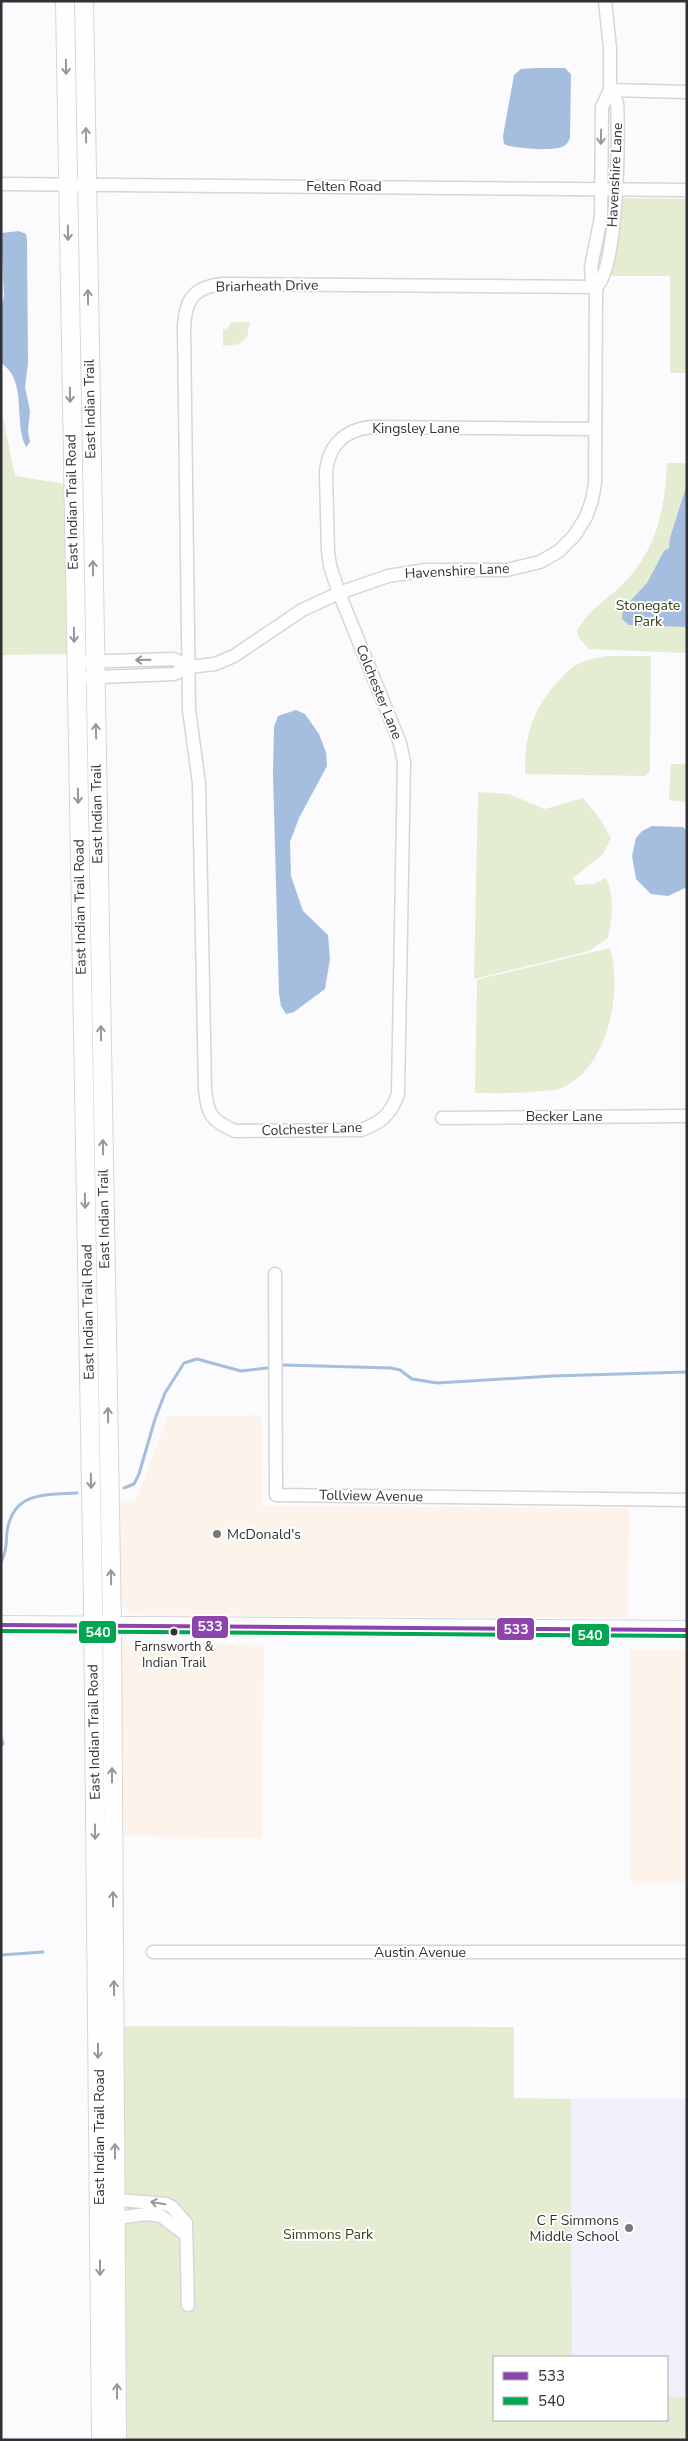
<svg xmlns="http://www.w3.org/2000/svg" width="688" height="2441" viewBox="0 0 688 2441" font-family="'Nunito Sans',sans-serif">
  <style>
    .commercial { fill: #fcf4ea }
    .built { fill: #eff0fa }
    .green { fill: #e4ecd2 }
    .water { fill: #a5bddf }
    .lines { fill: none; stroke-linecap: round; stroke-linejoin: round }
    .stream { stroke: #a5bddf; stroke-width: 3 }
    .street-casing { stroke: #d6d6d9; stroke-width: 15 }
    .secondary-casing { stroke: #d6d6d9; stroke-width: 20 }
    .street { stroke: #fefeff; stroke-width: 12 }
    .secondary { stroke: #fefeff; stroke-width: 18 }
    .bus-1-casing { stroke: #fff; stroke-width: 8 }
    .bus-2-casing { stroke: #fff; stroke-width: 8 }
    .bus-1 { stroke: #8e44ad; stroke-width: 4 }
    .bus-2 { stroke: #00a651; stroke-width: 4 }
    .oneway { stroke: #98989a }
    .poi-dot { fill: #78787b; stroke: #fff; stroke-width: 2 }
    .bus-dot { fill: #313135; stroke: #fff; stroke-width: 2 }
    .labels { text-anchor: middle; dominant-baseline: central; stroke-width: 4; stroke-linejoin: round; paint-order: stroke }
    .bus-label { font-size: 13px; fill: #313135; stroke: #fff }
    .street-label { font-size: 14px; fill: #313135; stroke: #fff }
    .park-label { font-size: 14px; fill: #363f13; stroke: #fff }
    .poi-label { font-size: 14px; fill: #313135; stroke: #fff; text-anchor: start }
    .line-badge { stroke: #fff; stroke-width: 2 }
    .badge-label { font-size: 14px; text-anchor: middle; font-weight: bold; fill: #fff }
  </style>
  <rect width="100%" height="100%" fill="#fbfbfd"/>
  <path class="commercial" d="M 261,1415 L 262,1506 L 629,1508 L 628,1618 L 130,1615 L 118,1599 L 117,1505 L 137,1498 L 168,1416 Z
    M 122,1640 L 264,1645 L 262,1838 L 122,1836 Z
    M 630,1650 L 687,1650 L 687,1883 L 630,1883 Z"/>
  <path class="built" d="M 571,2099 L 687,2099 L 687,2397 L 667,2397 L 667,2357 L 572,2357 Z"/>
  <path class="green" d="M 621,198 L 687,199 L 687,373 L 670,373 L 670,276 L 609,276 L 618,234 Z
    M 78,299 L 83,345 L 87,590 L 85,590 L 78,516 Z
    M 231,322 L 250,322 L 247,337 L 239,344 L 223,346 L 223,330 L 228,328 Z
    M 1,407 L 15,476 L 66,484 L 69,654 L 1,655 Z
    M 667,463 L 687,463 L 687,653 L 589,649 L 579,638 L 577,631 C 586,613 605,600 620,587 C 656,552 665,511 667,463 Z
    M 607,656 L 651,656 L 650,771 L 645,776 L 525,774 C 525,738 530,717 552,688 C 559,681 566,672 574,666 C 584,660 596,658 607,656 Z
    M 85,752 L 91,822 L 94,1063 L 92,1063 Z
    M 671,764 L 687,764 L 687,802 L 669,800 Z
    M 478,792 L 509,794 L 545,809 L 583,798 L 601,820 L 611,839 L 603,854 L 573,878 L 576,885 L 593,884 L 606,878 C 615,898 612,916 608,938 L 589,951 L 474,979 Z
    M 610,948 C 623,992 608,1071 559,1089 C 553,1091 546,1090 540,1091 C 518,1094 497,1093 475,1093 L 477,982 L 479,979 Z
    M 93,1099 L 95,1100 L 102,1465 L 95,1401 Z
    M 121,2026 L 514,2027 L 514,2098 L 571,2099 L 572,2357 L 494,2357 L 494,2420 L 667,2420 L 667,2397 L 687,2397 L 687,2440 L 122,2440 Z"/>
  <path class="water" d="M 534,68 L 565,68 L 571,74 L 570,138 C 568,142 567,145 562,147 C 553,151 512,149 504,144 L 503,136 L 514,75 L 521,69 Z
    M 19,231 L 26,234 L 27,239 L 28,363 L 25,387 L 30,411 L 28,431 L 30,442 L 26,447 C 13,422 28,380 1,363 L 1,308 L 4,296 L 1,233 Z
    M 687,484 L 687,627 L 629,625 L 622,619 L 623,609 L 647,583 L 664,551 L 669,548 L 670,538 Z
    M 296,710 L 305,714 L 319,734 L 326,752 L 327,766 L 299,818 L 290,842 L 291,876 L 303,911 L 328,935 L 330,959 L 325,989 L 294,1012 L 286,1014 L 281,1006 L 279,994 L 273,774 L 274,727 L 278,716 Z
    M 652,826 L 683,827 L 687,831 L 687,887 L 668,896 L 651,894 L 636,879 L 632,856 L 636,838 L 642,831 Z"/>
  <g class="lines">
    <path class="stream" d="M 283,1365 L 391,1368 L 400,1370 L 412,1379 L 437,1383 L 552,1376 L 687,1372
      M 124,1488 L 134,1484 L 139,1474 L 155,1419 L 165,1393 L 184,1363 L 197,1359 L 241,1371 L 267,1368
      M 1,1562 C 7,1550 6,1543 7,1532 C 13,1491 45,1495 77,1493
      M 1,1737 L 3,1744 L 1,1746
      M 1,1955 L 43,1952"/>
    <defs>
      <path id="street" d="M 610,90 L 687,92
        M 1,184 L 687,190
        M 596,287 C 618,271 619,133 617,103 L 610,90
        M 595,429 L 371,427 C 344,430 328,446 326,473 L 328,552 L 330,566 L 339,593 L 400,743 L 404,762 L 398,1094 C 391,1115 380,1123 361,1130 L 235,1131 C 211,1120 208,1116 205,1089 L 199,783 L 189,710 L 184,328 C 185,299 194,287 223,284 L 596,287
        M 75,662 L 174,659 L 189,667
        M 75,678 L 174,674 L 189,667 L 215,664 L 234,656 L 302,610 L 339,593 L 388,576 L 426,570 L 507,570 L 540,562 L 559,551 L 574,536 L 586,517 L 592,500 L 595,483 L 596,287 L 592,281 L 591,267 L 601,217 L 602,107 L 610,90 L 610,48 L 605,1
        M 442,1118 L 687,1116
        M 275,1274 L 276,1495 L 687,1500
        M 153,1952 L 687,1952
        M 109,2199 L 166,2204 L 172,2207 L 186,2223 L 188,2305
        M 108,2219 L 147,2214 L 161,2216 L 186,2235"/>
      <path id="secondary" d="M 65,1 L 93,1602 L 101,2440
        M 84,1 L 112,1626 L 117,2440
        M 1,1625 L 687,1630"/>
    </defs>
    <use href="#street" class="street-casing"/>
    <use href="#secondary" class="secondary-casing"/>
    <use href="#street" class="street"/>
    <use href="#secondary" class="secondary"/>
    <defs>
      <path id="bus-1" d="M 1,1625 L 687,1630"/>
      <path id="bus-2" d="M 1,1631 L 687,1636"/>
    </defs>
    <use href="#bus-1" class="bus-1-casing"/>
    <use href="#bus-2" class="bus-2-casing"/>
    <use href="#bus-1" class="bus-1"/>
    <use href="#bus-2" class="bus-2"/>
  </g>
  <defs><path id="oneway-shaft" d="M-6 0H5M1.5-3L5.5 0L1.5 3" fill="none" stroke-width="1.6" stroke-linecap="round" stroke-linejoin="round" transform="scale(1.25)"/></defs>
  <g class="oneway">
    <use href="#oneway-shaft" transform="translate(66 67) rotate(89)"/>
    <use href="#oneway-shaft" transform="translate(86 135) rotate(-91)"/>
    <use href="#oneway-shaft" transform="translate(601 137) rotate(91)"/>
    <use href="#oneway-shaft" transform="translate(68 233) rotate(89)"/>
    <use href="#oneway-shaft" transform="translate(88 297) rotate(-91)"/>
    <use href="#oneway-shaft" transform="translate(70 395) rotate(89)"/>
    <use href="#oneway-shaft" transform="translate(93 568) rotate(-91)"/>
    <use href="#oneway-shaft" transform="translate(74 635) rotate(89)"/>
    <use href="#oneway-shaft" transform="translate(143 660) rotate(179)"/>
    <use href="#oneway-shaft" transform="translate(96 731) rotate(-91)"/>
    <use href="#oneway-shaft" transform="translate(78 796) rotate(89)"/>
    <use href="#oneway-shaft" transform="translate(101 1033) rotate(-91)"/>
    <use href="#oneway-shaft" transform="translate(103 1147) rotate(-91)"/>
    <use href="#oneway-shaft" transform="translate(85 1201) rotate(89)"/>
    <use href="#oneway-shaft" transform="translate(108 1415) rotate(-91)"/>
    <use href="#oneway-shaft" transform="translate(91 1481) rotate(89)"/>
    <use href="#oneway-shaft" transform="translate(111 1577) rotate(-91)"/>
    <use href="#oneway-shaft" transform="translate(112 1775) rotate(-90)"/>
    <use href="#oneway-shaft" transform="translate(95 1832) rotate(89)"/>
    <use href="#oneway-shaft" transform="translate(113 1899) rotate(-90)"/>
    <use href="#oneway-shaft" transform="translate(114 1988) rotate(-91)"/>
    <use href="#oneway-shaft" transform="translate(98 2051) rotate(90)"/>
    <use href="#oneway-shaft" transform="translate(115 2151) rotate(-90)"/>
    <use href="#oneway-shaft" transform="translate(158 2203) rotate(-170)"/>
    <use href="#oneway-shaft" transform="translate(100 2268) rotate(90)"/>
    <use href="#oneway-shaft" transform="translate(117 2391) rotate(-90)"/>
  </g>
  <g class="poi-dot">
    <circle cx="217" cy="1534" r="5"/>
    <circle cx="629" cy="2228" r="5"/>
  </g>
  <circle class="bus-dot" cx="174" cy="1632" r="4.5"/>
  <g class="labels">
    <g class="bus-label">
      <text x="174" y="1647">Farnsworth &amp;<tspan x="174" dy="16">Indian Trail</tspan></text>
    </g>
    <g class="street-label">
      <text transform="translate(615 175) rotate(-87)">Havenshire Lane</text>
      <text x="344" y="186">Felten Road</text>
      <text transform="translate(267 286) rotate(-1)">Briarheath Drive</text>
      <text transform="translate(90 409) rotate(-91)">East Indian Trail</text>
      <text x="416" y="428">Kingsley Lane</text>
      <text transform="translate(72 502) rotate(-91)">East Indian Trail Road</text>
      <text transform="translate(457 571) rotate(-3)">Havenshire Lane</text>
      <text transform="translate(379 692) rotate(68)">Colchester Lane</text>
      <text transform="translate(97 814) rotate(-91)">East Indian Trail</text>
      <text transform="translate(80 907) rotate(-91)">East Indian Trail Road</text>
      <text x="564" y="1116">Becker Lane</text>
      <text transform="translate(312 1129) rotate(-2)">Colchester Lane</text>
      <text transform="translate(104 1219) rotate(-91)">East Indian Trail</text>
      <text transform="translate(88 1312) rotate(-91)">East Indian Trail Road</text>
      <text transform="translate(371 1496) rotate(1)">Tollview Avenue</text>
      <text transform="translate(94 1732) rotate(-91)">East Indian Trail Road</text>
      <text x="420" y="1952">Austin Avenue</text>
      <text transform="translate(99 2137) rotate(-90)">East Indian Trail Road</text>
    </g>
    <g class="park-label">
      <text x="648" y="605">Stonegate<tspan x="648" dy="16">Park</tspan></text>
      <text x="328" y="2234">Simmons Park</text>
    </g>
    <g class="poi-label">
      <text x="227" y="1534">McDonald's</text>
      <text x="619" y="2220" text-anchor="end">C F Simmons<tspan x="619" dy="16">Middle School</tspan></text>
    </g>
  </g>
  <g class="line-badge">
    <rect x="191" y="1615" width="38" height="24" rx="5" fill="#8e44ad"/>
    <rect x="496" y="1617" width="39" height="24" rx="5" fill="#8e44ad"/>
    <rect x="78" y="1620" width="39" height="24" rx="5" fill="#00a651"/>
    <rect x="571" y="1623" width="39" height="24" rx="5" fill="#00a651"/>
  </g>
  <g class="badge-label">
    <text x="210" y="1631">533</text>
    <text x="516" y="1634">533</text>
    <text x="98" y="1637">540</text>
    <text x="590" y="1640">540</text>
  </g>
  <rect width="688" height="2441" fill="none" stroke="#313135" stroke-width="5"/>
  <rect x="493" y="2356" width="175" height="65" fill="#ffffff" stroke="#adadae"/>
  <rect x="503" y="2372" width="25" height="8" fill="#8e44ad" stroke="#adadae"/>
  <text x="538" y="2381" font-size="15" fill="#313135">533</text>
  <rect x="503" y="2397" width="25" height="8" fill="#00a651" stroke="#adadae"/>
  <text x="538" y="2406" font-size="15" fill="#313135">540</text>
</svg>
